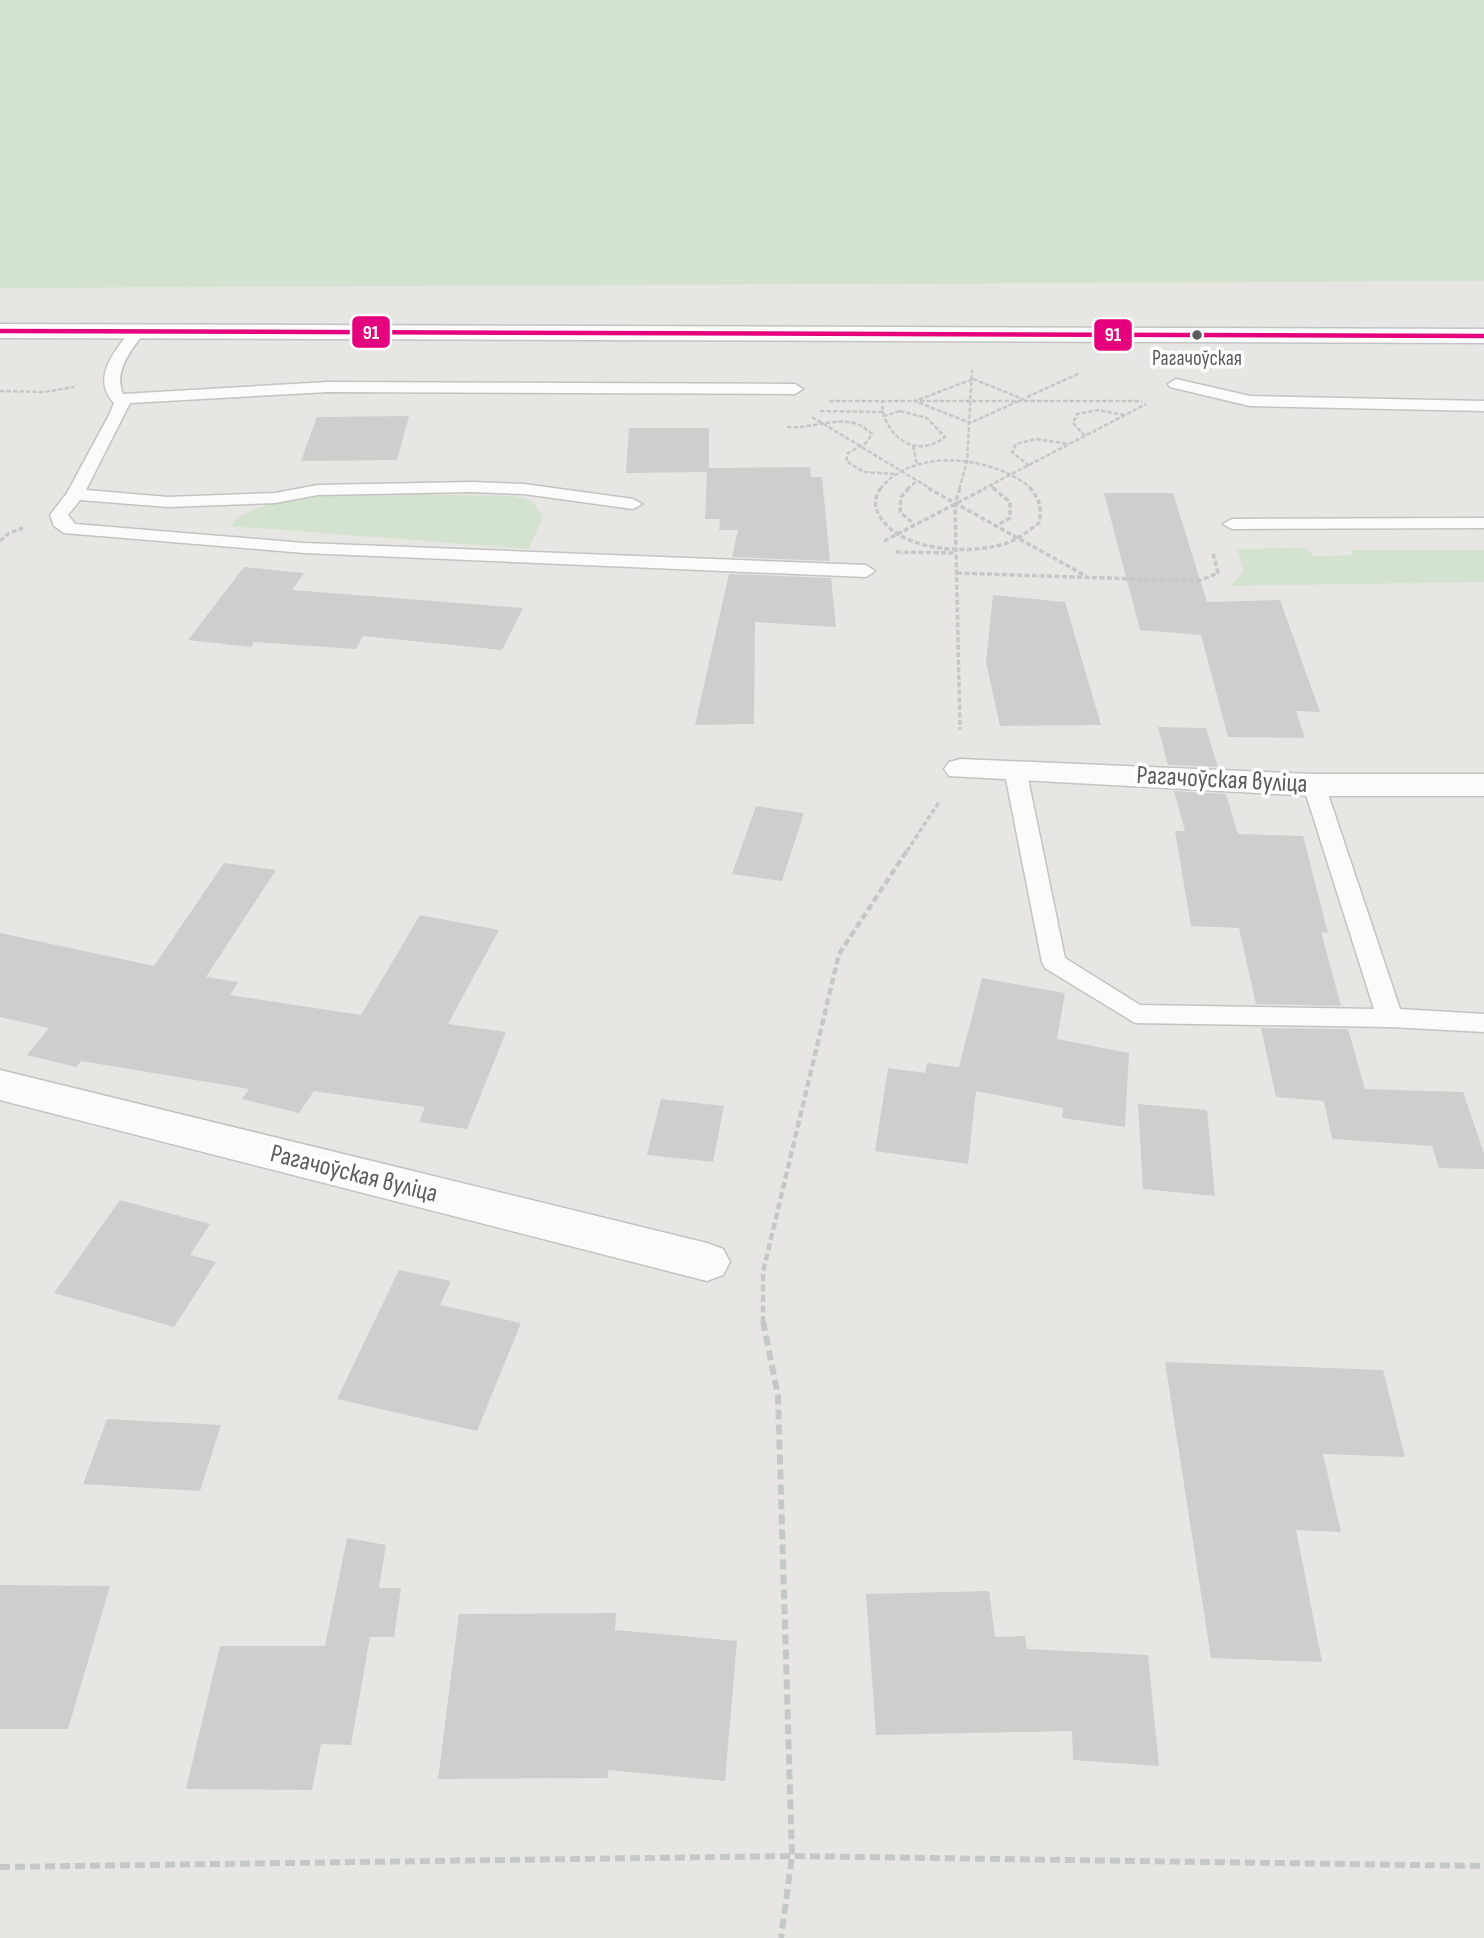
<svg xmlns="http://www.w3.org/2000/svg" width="1484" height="1938" viewBox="0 0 1484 1938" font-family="'Sofia Sans Condensed',sans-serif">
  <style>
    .green { fill: #d4e3cf }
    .building { fill: #d0cecc }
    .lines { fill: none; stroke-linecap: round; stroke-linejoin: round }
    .lane-casing { stroke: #c4c3c4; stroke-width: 3 }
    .street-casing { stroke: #c4c3c4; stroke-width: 3 }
    .secondary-casing { stroke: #c3c3c4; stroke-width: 3 }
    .path-far3 { stroke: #c5c9c5; stroke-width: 2.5; stroke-dasharray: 4.5 2; stroke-linecap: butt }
    .path-far2 { stroke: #c5c9c5; stroke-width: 3.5; stroke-dasharray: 5 2.5; stroke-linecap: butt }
    .path-far1 { stroke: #c5c9c5; stroke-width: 4.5; stroke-dasharray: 7 3.5; stroke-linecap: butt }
    .path { stroke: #c5c9c5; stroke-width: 6; stroke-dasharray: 10 5; stroke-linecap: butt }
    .lane { fill: #fcfbfb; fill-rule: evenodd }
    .street { fill: #fcfbfb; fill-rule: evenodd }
    .secondary { fill: #fcfbfb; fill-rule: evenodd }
    .bus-1-casing { stroke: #fff; stroke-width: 8 }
    .bus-1 { stroke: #e5007d; stroke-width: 4.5 }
    .bus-dot { fill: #595d60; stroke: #fff; stroke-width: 2.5 }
    .labels { text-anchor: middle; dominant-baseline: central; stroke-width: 7; stroke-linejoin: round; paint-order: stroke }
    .far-bus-label { font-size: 21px; fill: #595d60; stroke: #fff }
    .street-label { font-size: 26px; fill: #595d60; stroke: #fff }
    .line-badge { stroke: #fff; stroke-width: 2.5 }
    .badge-label { font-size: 19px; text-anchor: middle; font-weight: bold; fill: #fff }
  </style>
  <rect width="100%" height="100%" fill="#e8e6e3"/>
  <path class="green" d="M 0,0 L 1484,0 L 1484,281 L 0,288 Z
    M 364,493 L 514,496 L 532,501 L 543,516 L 529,549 L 231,526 C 249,497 331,495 364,493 Z
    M 1305,548 L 1314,556 L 1352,555 L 1352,550 L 1484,550 L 1484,582 L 1230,586 L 1243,571 L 1237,549 Z"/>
  <path class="building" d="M 409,416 L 397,460 L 301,461 L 317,417 Z
    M 629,428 L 709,428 L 709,468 L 810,467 L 811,477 L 822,477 L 830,561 L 732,557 L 738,530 L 719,530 L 720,519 L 705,519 L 707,472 L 626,473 Z
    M 1104,493 L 1173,493 L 1207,602 L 1280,600 L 1320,712 L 1296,711 L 1305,738 L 1228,737 L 1201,635 L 1140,630 Z
    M 244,567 L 304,573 L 292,590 L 523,608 L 502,650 L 363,636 L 356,649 L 254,642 L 251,647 L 188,640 Z
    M 729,574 L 831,578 L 836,627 L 755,622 L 754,724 L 695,725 Z
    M 993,595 L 1065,602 L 1101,725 L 1000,726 L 986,662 Z
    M 1158,727 L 1206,728 L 1218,767 L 1168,765 Z
    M 1174,791 L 1226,794 L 1238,834 L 1303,836 L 1328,933 L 1321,932 L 1341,1006 L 1256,1004 L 1239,928 L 1191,926 L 1175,831 L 1185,831 Z
    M 756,806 L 804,813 L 782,881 L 732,874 Z
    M 224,863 L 276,870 L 206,977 L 238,982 L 230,995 L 361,1015 L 420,915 L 499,930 L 448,1024 L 506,1032 L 467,1129 L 419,1122 L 425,1107 L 314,1091 L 299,1113 L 242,1099 L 249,1089 L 81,1061 L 76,1067 L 27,1055 L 49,1028 L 0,1017 L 0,933 L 154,966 Z
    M 982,978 L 1065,993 L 1057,1039 L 1129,1053 L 1125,1127 L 1062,1118 L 1063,1108 L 976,1091 L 968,1164 L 875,1151 L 888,1068 L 925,1073 L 927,1063 L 959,1067 Z
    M 1261,1028 L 1348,1029 L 1365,1089 L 1463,1092 L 1484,1153 L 1484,1169 L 1439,1168 L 1432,1146 L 1332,1139 L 1324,1101 L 1276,1097 Z
    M 661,1099 L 724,1106 L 713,1162 L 647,1155 Z
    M 1138,1104 L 1207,1110 L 1215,1196 L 1143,1189 Z
    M 120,1200 L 210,1224 L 190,1255 L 216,1262 L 174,1327 L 54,1293 Z
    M 399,1270 L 451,1281 L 440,1305 L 521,1323 L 477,1431 L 337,1399 Z
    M 1165,1362 L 1383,1370 L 1405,1457 L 1323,1454 L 1341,1532 L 1296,1530 L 1322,1662 L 1211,1658 Z
    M 107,1419 L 221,1425 L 200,1491 L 83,1484 Z
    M 347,1538 L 386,1545 L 379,1588 L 401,1588 L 394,1637 L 370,1637 L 351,1745 L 321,1744 L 312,1790 L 186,1789 L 220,1646 L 325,1646 Z
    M 0,1585 L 110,1586 L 68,1729 L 0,1729 Z
    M 989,1591 L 995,1637 L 1025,1636 L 1027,1649 L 1148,1655 L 1159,1766 L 1073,1760 L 1072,1731 L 876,1735 L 866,1594 Z
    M 616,1613 L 615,1630 L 737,1641 L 725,1781 L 608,1770 L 608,1778 L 438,1779 L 459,1614 Z"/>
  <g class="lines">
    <defs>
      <path id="lane" d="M 137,326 L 145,331 C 132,350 113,370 123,394 L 328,382 L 795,384 L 803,389 L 795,394 L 328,392 L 130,403 L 86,490 L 168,497 L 275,493 L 318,485 L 472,482 L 524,484 L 633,499 L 642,504 L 633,509 L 524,494 L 472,492 L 318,495 L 275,503 L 168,507 L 80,500 L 68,515 L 75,524 L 304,543 L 866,565 L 875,571 L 866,577 L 304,553 L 64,533 L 54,526 L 50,515 L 67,493 L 109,415 L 114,403 C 90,378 116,350 132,328 Z
        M 1176,379 L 1250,396 L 1484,401 L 1484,411 L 1250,406 L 1170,387 L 1168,384 Z
        M 1484,518 L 1484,528 L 1232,529 L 1223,524 L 1232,519 Z
        M 1015,762 L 1026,769 L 1065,958 L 1140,1005 L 1374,1009 L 1303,785 L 1314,778 L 1325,785 L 1400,1009 L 1484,1014 L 1484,1032 L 1390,1027 L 1135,1023 L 1045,968 L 1042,962 L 1004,769 Z"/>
      <path id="street" d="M 961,759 L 1314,774 L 1484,774 L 1484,796 L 1314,796 L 949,776 L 944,769 L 949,762 Z
        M 0,1070 L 707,1243 L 723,1249 L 730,1262 L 723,1275 L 707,1281 L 0,1100 Z"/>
      <path id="secondary" d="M 0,324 L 1484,329 L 1484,343 L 0,338 Z"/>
    </defs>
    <use href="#lane" class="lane-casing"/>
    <use href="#street" class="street-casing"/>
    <use href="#secondary" class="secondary-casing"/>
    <path class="path-far3" d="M 973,379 L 1023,399 L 970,423 L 915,401 Z
      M 0,391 L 44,392 L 74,387
      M 1027,397 L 1080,373
      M 829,401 L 1142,401
      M 820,411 L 883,412 L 882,401
      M 900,411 L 927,418 L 945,437 C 920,456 895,444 884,416 Z
      M 883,412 L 884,416
      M 812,417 L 931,489
      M 787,427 C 817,430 847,409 872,434 L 866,443 L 848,453 L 846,461 L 864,472 L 895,474
      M 1085,436 L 1073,423 L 1077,414 L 1098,410 L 1124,415
      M 913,446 L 917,465
      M 1029,466 L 1012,452 L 1016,444 L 1036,439 L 1069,444
      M 991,486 L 995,489
      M 880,489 C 914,446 994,456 1032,489
      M 907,489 L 917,481
      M 959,489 L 967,462 L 972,370
      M 983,489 L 1146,404"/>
    <path class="path-far2" d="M 881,488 C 876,495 873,503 878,513 C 896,550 961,554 996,546 C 1013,543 1026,533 1039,523 C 1042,508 1040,500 1030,488
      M 909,488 L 901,497 L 900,512 L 914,524
      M 928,488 L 1086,576
      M 960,488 L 955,504 L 960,730
      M 993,488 L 1010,502 L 1010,518 L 996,526
      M 0,541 L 9,533 L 23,528
      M 884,541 L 986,488
      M 896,552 L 955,553
      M 957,573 L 1198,581 L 1218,573 L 1213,553
      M 907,851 L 939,802"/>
    <path class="path-far1" d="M 763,1323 L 763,1272 L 839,954 L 908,849"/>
    <path class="path" d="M 763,1321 L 778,1396 L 792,1856 L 781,1938
      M 0,1867 L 792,1856 L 1484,1866"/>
    <use href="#lane" class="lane"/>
    <use href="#street" class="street"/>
    <use href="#secondary" class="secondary"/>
    <defs>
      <path id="bus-1" d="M 0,331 L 1484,336"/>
    </defs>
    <use href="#bus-1" class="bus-1-casing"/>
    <use href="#bus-1" class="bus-1"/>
  </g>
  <circle class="bus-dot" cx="1197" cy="335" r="6"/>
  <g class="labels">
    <g class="far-bus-label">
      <text x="1197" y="358">Рагачоўская</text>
    </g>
    <g class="street-label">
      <text transform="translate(1222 780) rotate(3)">Рагачоўская вуліца</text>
      <text transform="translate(354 1174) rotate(14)">Рагачоўская вуліца</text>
    </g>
  </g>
  <g class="line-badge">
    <rect x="351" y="315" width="40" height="34" rx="7" fill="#e5007d"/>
    <rect x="1093" y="318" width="40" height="34" rx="7" fill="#e5007d"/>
  </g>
  <g class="badge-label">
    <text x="371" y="339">91</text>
    <text x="1113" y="341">91</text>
  </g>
</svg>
